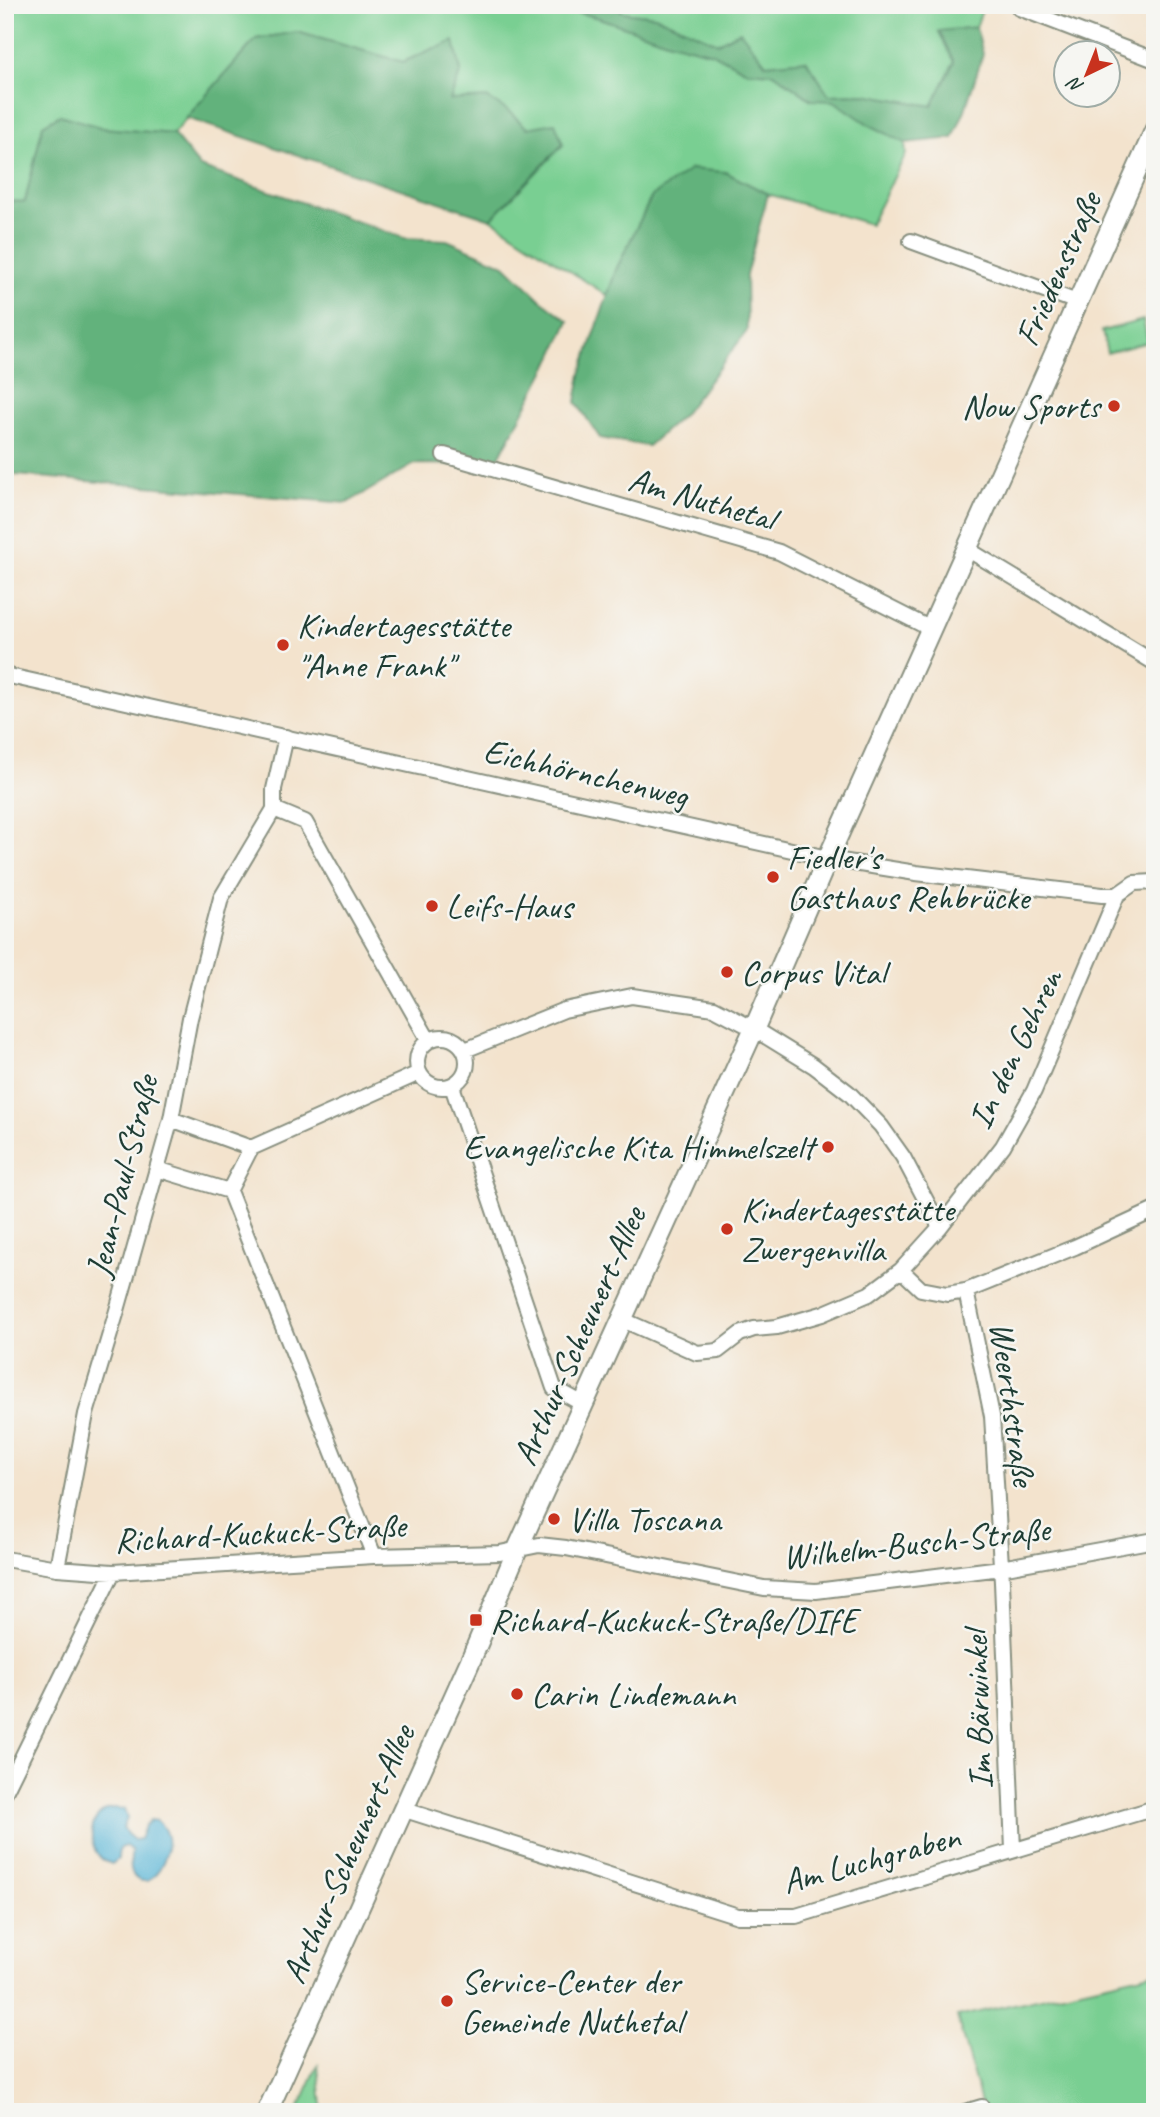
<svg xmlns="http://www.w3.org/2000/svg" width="1160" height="2117" viewBox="0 0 1160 2117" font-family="Caveat,sans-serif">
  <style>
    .green { fill: #79cf92; stroke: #4c8663; stroke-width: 2 }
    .forest { fill: #62b27c; stroke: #407858; stroke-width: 2 }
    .water { fill: #59b5d7; stroke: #3c7986; stroke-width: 2 }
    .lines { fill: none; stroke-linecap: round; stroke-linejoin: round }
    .street-casing { stroke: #899080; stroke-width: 18 }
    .secondary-casing { stroke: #899080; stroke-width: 23 }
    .street { stroke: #fff; stroke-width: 14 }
    .secondary { stroke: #fff; stroke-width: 19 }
    .poi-dot { fill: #c8321e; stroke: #f6f6f2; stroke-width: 2.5 }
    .labels { text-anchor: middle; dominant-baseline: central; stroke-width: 5; stroke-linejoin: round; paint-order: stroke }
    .street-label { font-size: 35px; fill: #1f3d34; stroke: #f6f6f2 }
    .poi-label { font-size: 35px; fill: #1f3d34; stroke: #f6f6f2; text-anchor: start }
  </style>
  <rect width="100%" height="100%" fill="#f6f6f2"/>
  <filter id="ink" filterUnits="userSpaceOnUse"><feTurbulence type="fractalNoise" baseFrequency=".0143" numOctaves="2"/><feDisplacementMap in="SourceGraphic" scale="14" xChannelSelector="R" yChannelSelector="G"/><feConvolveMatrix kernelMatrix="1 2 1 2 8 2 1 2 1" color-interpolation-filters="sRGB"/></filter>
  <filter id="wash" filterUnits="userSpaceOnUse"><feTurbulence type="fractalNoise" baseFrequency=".00686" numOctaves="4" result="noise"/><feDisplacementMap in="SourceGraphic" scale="28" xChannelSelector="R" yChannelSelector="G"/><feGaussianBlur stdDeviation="1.57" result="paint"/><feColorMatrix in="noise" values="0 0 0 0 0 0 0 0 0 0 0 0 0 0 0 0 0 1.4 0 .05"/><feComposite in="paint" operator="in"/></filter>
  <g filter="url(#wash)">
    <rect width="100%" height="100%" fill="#f3e3cd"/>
    <path class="green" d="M 5,5 L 548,5 L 599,18 L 670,42 L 713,53 L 747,71 L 774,73 L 811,100 L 834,100 L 868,124 L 905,143 L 906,154 L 870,224 L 768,194 L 725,172 L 652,196 L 616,270 L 608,296 L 491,219 L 563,145 L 527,128 L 507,110 L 450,100 L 461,71 L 434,48 L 403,62 L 297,32 L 256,39 L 173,134 L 103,128 L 60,115 L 43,125 L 25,202 L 5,201 Z
      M 612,5 L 984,5 L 976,27 L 939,32 L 954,62 L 933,106 L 864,94 L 829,95 L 806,60 L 766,64 L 740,32 L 718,43 L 655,16 L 623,12 Z
      M 1143,320 L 1148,342 L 1107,353 L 1102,331 Z
      M 1155,1972 L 1155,2112 L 965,2112 L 982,2106 L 957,2017 Z
      M 318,2065 L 322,2106 L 319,2112 L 297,2112 Z"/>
    <path class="forest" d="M 548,5 L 612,5 L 623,12 L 655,16 L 718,43 L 740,31 L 766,64 L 806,60 L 829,95 L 864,94 L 932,106 L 954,62 L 939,31 L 976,27 L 983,54 L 965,110 L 953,138 L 905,143 L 868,124 L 834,101 L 812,100 L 774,73 L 747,71 L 713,53 L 670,42 L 599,18 Z
      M 297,32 L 403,62 L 454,41 L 461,71 L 450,100 L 487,98 L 507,110 L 527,128 L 555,123 L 563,144 L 491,219 L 186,118 L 256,39 Z
      M 60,115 L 103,128 L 173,134 L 200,167 L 404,238 L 447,240 L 505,265 L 541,300 L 569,321 L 549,364 L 495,465 L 415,464 L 347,503 L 5,474 L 5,201 L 25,202 L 43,125 Z
      M 691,169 L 725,172 L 768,194 L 746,275 L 747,331 L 683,415 L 648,446 L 600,438 L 576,402 L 581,374 L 616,270 L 652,196 Z"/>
    <path class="water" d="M 113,1808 L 124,1809 L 127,1819 L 123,1827 L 127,1834 L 134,1840 L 140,1839 L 145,1826 L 151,1820 L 157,1821 C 177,1837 165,1868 148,1881 C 129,1883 129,1865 132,1851 L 126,1846 C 119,1847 118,1852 118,1859 L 112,1864 C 85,1857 85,1812 113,1808 Z"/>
  </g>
  <g filter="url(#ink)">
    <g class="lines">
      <defs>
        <path id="street" d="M 1020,5 L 1019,8 L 1155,60
          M 911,241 L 1077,302
          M 444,455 L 779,552 L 931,629
          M 967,549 L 1155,663
          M 5,675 L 841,861 L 916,873 L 1102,895 L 1117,895 L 1134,883 L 1155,882
          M 286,737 L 274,789 L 274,809 L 305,822 L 429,1041
          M417 1062a25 25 0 1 1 50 0a25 25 0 1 1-50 0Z
          M 465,1050 L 564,1010 L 632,996 L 714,1008 L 754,1029 L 814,1066 L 849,1093 L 881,1126 L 903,1157 L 940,1227
          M 452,1086 L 554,1388 L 583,1404
          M 171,1119 L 251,1148 L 419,1073
          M 157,1169 L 229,1191 L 374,1556
          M 229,1191 L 251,1148
          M 901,1270 L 921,1289 L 947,1294 L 966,1291 L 1075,1247 L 1155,1210
          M 966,1291 L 992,1416 L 1002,1582 L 1013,1850
          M 621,1319 L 697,1353 L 718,1351 L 740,1334 L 754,1329 L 777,1327 L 822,1314 L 869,1294 L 901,1270 L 940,1227 L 1003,1146 L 1034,1091 L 1117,895
          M 5,1559 L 57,1568 L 113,1572 L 374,1556 L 500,1553 L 539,1545 L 566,1548 L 764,1588 L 816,1591 L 1001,1568 L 1155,1540
          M 57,1568 L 86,1414 L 116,1314 L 171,1119 L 190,1018 L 221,898 L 274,809
          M 5,1792 L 113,1572
          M 402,1809 L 738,1916 L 796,1916 L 1155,1808
          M 965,2112 L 982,2107"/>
        <path id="secondary" d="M 267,2112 L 472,1657 L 518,1548 L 754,1029 L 828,858 L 1155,130"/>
      </defs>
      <use href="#street" class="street-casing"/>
      <use href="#secondary" class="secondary-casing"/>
      <use href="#street" class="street"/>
      <use href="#secondary" class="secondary"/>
    </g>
  </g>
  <g class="poi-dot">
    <circle cx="1114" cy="406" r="7"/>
    <circle cx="283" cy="645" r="7"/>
    <circle cx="773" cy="877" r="7"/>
    <circle cx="432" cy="906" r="7"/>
    <circle cx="727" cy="972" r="7"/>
    <circle cx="828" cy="1147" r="7"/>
    <circle cx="727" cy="1229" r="7"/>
    <circle cx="554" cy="1519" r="7"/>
    <rect x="469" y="1613" width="14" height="14" rx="3.5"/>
    <circle cx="517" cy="1694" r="7"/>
    <circle cx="447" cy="2001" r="7"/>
  </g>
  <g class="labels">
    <g class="street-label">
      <text transform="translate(1058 269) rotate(-66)">Friedenstraße</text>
      <text transform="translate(702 499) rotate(16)">Am Nuthetal</text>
      <text transform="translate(586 773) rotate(13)">Eichhörnchenweg</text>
      <text transform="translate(1015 1049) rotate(-64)">In den Gehren</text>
      <text transform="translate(122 1176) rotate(-76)">Jean-Paul-Straße</text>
      <text transform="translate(579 1336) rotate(-66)">Arthur-Scheunert-Allee</text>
      <text transform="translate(1013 1404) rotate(82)">Weerthstraße</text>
      <text transform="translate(260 1533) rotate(-3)">Richard-Kuckuck-Straße</text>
      <text transform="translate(916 1543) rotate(-6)">Wilhelm-Busch-Straße</text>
      <text transform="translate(978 1710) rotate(-92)">Im Bärwinkel</text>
      <text transform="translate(348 1854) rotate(-66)">Arthur-Scheunert-Allee</text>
      <text transform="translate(871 1859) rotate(-15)">Am Luchgraben</text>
    </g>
    <g class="poi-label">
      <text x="1100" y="406" text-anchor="end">Now Sports</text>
      <text x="297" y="625">Kindertagesstätte<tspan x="297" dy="40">"Anne Frank"</tspan></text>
      <text x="787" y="857">Fiedler's<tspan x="787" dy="40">Gasthaus Rehbrücke</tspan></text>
      <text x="446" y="906">Leifs-Haus</text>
      <text x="741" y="972">Corpus Vital</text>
      <text x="814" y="1147" text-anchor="end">Evangelische Kita Himmelszelt</text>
      <text x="741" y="1209">Kindertagesstätte<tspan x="741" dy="40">Zwergenvilla</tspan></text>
      <text x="568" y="1519">Villa Toscana</text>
      <text x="490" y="1620">Richard-Kuckuck-Straße/DIfE</text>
      <text x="531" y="1694">Carin Lindemann</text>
      <text x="461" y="1981">Service-Center der<tspan x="461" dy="40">Gemeinde Nuthetal</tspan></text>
    </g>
  </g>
  <rect width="1160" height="2117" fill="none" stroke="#f6f6f2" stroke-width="28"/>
  <g transform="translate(1087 74) rotate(223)"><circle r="33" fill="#f6f6f2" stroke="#a0aca6" stroke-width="2"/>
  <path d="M0-5L12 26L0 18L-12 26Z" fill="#c8321e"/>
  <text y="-10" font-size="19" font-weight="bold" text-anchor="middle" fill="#1f3d34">N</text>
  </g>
</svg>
